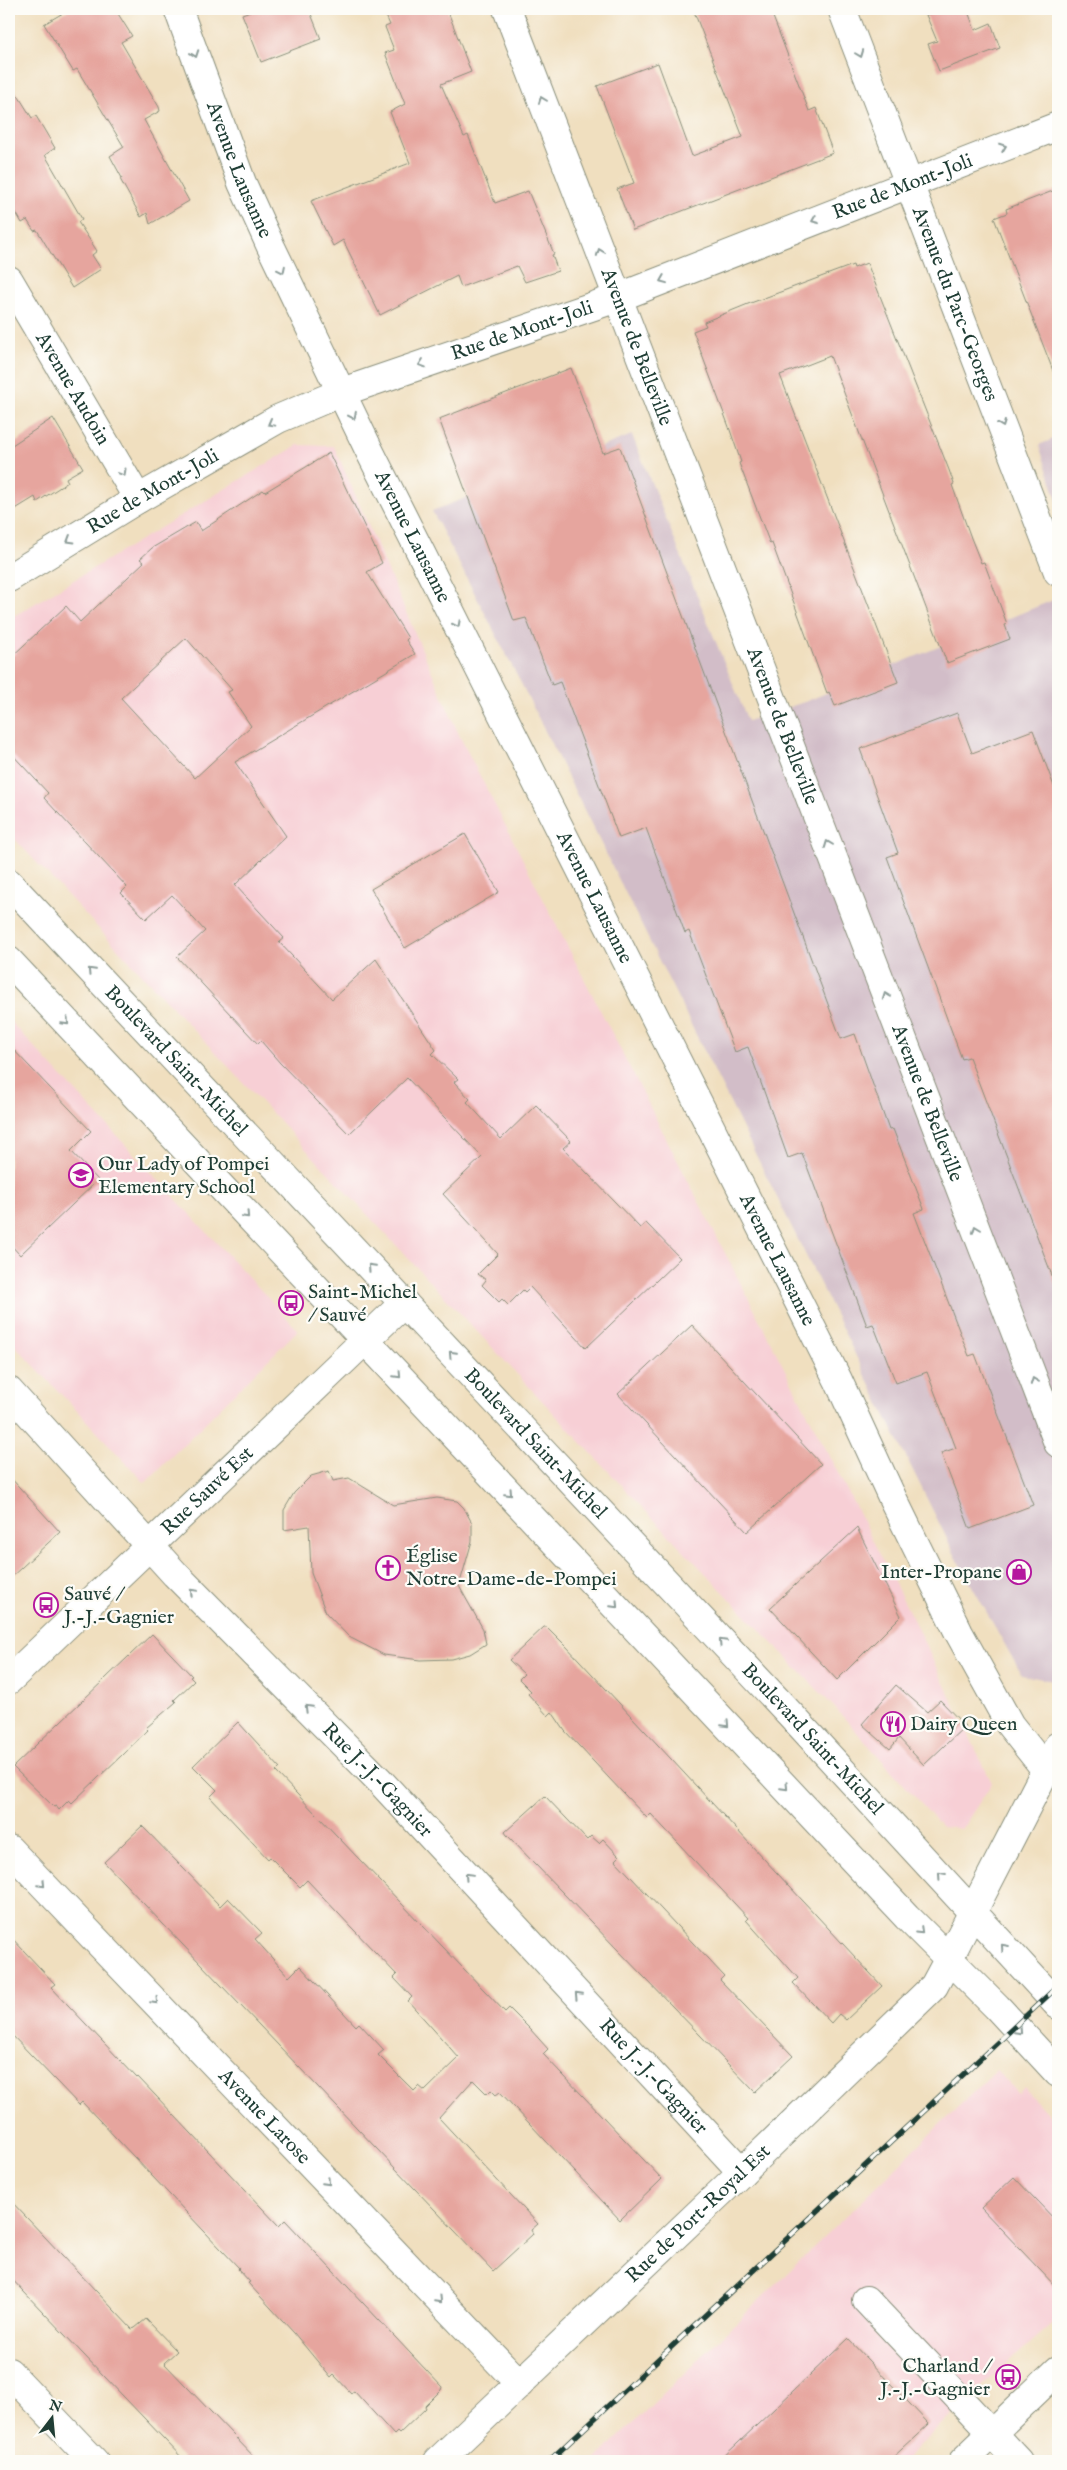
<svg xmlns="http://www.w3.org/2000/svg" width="1067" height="2470" viewBox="0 0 1067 2470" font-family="'IM FELL English',serif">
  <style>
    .built { fill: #f7cfd5 }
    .industrial { fill: #d2bdc8 }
    .building { fill: #e6a59e; fill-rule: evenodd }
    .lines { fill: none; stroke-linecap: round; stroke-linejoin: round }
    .minor-casing { stroke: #888e7a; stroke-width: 30 }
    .tertiary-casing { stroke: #888e7a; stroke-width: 30 }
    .secondary-casing { stroke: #888e7a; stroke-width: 30 }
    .minor { stroke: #fff; stroke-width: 28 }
    .tertiary { stroke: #fff; stroke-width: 28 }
    .secondary { stroke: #fff; stroke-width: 28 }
    .rail-casing { stroke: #1f3d34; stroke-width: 5.5 }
    .rail { stroke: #fdfcf7; stroke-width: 4; stroke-dasharray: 11; stroke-linecap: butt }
    .oneway { stroke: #8f9e9a }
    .labels { text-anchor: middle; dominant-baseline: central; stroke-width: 4.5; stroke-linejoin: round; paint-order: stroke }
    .street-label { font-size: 20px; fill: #1f3d34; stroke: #fdfcf7 }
    .poi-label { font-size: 20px; fill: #1f3d34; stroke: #fdfcf7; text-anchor: start }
  </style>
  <rect width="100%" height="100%" fill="#fdfcf7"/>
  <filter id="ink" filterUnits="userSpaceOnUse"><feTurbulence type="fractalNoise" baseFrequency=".02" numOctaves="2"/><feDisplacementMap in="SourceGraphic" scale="10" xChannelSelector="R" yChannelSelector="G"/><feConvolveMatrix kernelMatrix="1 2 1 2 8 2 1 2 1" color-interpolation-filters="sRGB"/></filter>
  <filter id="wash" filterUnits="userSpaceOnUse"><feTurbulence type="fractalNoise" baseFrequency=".0096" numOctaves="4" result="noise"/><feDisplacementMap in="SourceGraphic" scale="20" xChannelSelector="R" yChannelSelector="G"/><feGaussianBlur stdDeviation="1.12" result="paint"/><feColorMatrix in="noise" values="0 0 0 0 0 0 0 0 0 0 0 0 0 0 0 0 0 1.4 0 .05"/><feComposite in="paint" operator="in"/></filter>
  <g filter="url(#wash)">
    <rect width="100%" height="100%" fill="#f0dfbf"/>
    <path class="built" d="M 298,445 L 334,446 L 460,737 L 912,1617 L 992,1783 L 962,1829 L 942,1827 L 836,1709 L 638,1503 L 9,833 L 9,619 Z
      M 9,1020 L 298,1330 L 145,1483 L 9,1339 Z
      M 996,2070 L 1018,2093 L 1024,2088 L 1058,2125 L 1058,2319 L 967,2399 L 904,2461 L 594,2461 Z"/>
    <path class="industrial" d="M 632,435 L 748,721 L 807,701 L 1058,598 L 1058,1682 L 1022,1675 L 959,1563 L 525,691 L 432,511 Z
      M 1058,437 L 1058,503 L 1039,445 Z"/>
    <g id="blocks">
      <path class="building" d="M 70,9 L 115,9 L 132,36 L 121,42 L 159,107 L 160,111 L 144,120 L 189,201 L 150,224 L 147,213 L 141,217 L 120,179 L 122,178 L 110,156 L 124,147 L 77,69 L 73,71 L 44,24 Z
        M 256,9 L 309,9 L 321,39 L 261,62 L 242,14 Z
        M 383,9 L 447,9 L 471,72 L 441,84 L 464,137 L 468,135 L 495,203 L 528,191 L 554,254 L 552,255 L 558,271 L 525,282 L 517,266 L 461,287 L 457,276 L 380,315 L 343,240 L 333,246 L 311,201 L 410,163 L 390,112 L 405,104 L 385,53 L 394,50 L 385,27 L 390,25 Z
        M 693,9 L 770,9 L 809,111 L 816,108 L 833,153 L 633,230 L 617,189 L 634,183 L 597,86 L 658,63 L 692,156 L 743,137 Z
        M 943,9 L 967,9 L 975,30 L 991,23 L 1000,48 L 939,71 L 928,44 L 937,41 L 926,15 Z
        M 9,81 L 32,118 L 36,116 L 55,148 L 45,155 L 82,219 L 78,222 L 97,251 L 92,255 L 101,269 L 72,288 L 37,230 L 34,231 L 27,220 L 22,223 L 9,200 Z
        M 1058,189 L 1058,381 L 1057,381 L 994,218 L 1007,213 L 1006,209 Z
        M 867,263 L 949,470 L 954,484 L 952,485 L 971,538 L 981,563 L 984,562 L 1007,624 L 1005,625 L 1010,639 L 947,663 L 830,356 L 807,365 L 780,375 L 898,682 L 835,706 L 829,692 L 827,693 L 772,543 L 770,544 L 739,463 L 741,462 L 729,427 L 693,331 L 706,326 L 704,322 L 748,304 L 853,265 L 854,268 Z
        M 571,368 L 603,453 L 620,447 L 841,1039 L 855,1034 L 889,1130 L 893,1129 L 924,1209 L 914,1213 L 969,1356 L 975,1354 L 1033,1505 L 970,1529 L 941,1453 L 956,1448 L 927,1372 L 896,1383 L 873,1324 L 867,1326 L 802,1153 L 788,1158 L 748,1047 L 735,1052 L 689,931 L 685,933 L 646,828 L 619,838 L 560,682 L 552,685 L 526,618 L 514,621 L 439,419 Z
        M 53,418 L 83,468 L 66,478 L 68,482 L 37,502 L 35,497 L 9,513 L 9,447 Z
        M 329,453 L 382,563 L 367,572 L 408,638 L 406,640 L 415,654 L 235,762 L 286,836 L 235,885 L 284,938 L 279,942 L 332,999 L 376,959 L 436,1050 L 432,1054 L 458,1079 L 454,1082 L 470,1099 L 467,1102 L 501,1139 L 536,1105 L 571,1141 L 563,1148 L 640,1228 L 646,1223 L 680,1258 L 586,1348 L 530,1287 L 525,1292 L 523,1290 L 508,1305 L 502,1299 L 499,1302 L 482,1285 L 486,1280 L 478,1274 L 498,1254 L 443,1194 L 482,1157 L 407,1078 L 349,1134 L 280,1063 L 261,1041 L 258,1044 L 177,957 L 205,931 L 172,895 L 146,919 L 121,893 L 127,887 L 44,798 L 48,793 L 9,751 L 9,659 L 66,606 L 80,622 L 144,562 L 140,559 L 152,548 L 196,522 L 201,531 L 263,490 L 265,492 ZM 186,638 L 232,690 L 228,692 L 251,726 L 195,778 L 121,698 Z
        M 957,713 L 972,753 L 1033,730 L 1058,797 L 1058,1285 L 1056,1286 L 969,1057 L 962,1059 L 887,857 L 898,853 L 860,749 Z
        M 465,834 L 499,892 L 405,948 L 371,889 Z
        M 9,1045 L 91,1131 L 71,1151 L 98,1180 L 20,1255 L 9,1243 Z
        M 692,1325 L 821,1464 L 747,1532 L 618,1394 Z
        M 329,1471 L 333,1481 L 349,1478 L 393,1505 L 437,1498 L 457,1501 L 464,1508 L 472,1523 L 472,1541 L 459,1586 L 483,1629 L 486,1644 L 470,1654 L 451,1659 L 420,1660 L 384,1655 L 349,1637 L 326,1613 L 311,1573 L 309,1526 L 284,1530 L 284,1510 L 294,1493 L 311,1476 Z
        M 9,1476 L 60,1532 L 9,1579 Z
        M 857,1528 L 901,1616 L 837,1680 L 770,1608 Z
        M 544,1627 L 547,1627 L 566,1646 L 882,1986 L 846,2020 L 839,2014 L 831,2023 L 793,1983 L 798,1978 L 746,1920 L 748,1918 L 651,1814 L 647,1818 L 623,1793 L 565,1731 L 552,1712 L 548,1716 L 528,1694 L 531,1691 L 519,1679 L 524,1674 L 509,1660 Z
        M 152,1634 L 192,1676 L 190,1677 L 194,1681 L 174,1700 L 176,1702 L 146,1728 L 148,1730 L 72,1803 L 69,1800 L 59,1810 L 56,1806 L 54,1807 L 13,1767 Z
        M 896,1685 L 927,1712 L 940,1700 L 965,1726 L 924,1765 L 899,1738 L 890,1749 L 862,1724 Z
        M 238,1722 L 280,1768 L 276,1772 L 505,2012 L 509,2008 L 530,2029 L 548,2049 L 543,2054 L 662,2179 L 620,2220 L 500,2092 L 496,2095 L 491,2090 L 487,2094 L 473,2080 L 439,2118 L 538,2224 L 531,2230 L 533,2234 L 493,2271 L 104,1862 L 142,1826 L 220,1906 L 228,1898 L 262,1933 L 255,1939 L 289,1977 L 300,1966 L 356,2026 L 359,2023 L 384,2050 L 378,2055 L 414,2091 L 419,2086 L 425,2091 L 459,2058 L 408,2001 L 412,1997 L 394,1978 L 397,1975 L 353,1929 L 307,1880 L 300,1887 L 270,1857 L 268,1859 L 210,1797 L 217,1790 L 193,1766 Z
        M 545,1796 L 587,1840 L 591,1836 L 599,1843 L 603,1839 L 619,1856 L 615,1860 L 724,1976 L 720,1980 L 793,2056 L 755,2092 L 507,1835 L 505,1832 Z
        M 9,1935 L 55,1984 L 51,1987 L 137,2078 L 138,2077 L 279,2226 L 285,2220 L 442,2387 L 441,2390 L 425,2406 L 426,2408 L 399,2434 L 397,2432 L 394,2435 L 354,2391 L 351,2393 L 334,2375 L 331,2378 L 294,2333 L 248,2283 L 250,2282 L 238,2269 L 239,2268 L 82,2102 L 79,2105 L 9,2032 Z
        M 1014,2177 L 1058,2223 L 1058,2289 L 981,2208 Z
        M 9,2199 L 132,2329 L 135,2328 L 146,2319 L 177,2351 L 164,2363 L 258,2461 L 185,2461 L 23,2291 L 9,2276 Z
        M 848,2339 L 929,2424 L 889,2461 L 719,2461 Z"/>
    </g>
  </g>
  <g filter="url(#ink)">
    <use href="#blocks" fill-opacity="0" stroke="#888e7a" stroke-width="1"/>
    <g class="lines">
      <defs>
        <g id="minor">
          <path id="s1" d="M 178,9 L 242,183 L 271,247 L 369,450 L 838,1380 L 891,1495 L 959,1633 L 1010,1725 L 1046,1770"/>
          <path id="s2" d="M 507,9 L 1058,1443"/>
          <path id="s3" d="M 842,9 L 1058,572"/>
          <path id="s4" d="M 9,280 L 138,499"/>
          <path id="s5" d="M 9,578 L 138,499 L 278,419 L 342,392 L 617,298 L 1058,126"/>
          <path id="s6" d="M 9,1391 L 175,1574 L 378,1779 L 742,2172"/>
          <path id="s7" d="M 9,1849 L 520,2384"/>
          <path d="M 866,2300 L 1018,2461"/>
          <path d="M 9,2372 L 94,2461"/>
          <path id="s8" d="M 438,2461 L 742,2172 L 934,1986 L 949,1958"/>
        </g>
        <path id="tertiary" d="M 949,1958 L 1058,1746
          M 963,2461 L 1058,2370"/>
        <g id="secondary">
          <path id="s9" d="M 9,883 L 790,1714 L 1058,2005"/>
          <path d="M 9,961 L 907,1917 L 997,2007 L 1058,2073"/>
          <path id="s10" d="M 9,1680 L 404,1303"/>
        </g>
      </defs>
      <use href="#minor" class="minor-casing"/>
      <use href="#tertiary" class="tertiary-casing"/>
      <use href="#secondary" class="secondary-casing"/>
      <use href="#minor" class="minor"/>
      <use href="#tertiary" class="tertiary"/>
      <use href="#secondary" class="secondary"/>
      <defs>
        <path id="rail" d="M 549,2461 L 1058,1986"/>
      </defs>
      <use href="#rail" class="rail-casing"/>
      <use href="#rail" class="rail"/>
    </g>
    <defs><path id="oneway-chevron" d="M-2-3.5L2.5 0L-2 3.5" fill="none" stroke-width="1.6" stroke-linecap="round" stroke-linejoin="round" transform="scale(1.25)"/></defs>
    <g class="oneway">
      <use href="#oneway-chevron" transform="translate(195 54) rotate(70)"/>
      <use href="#oneway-chevron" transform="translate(860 54) rotate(69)"/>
      <use href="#oneway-chevron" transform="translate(542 100) rotate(-111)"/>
      <use href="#oneway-chevron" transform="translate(1003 147) rotate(-21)"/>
      <use href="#oneway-chevron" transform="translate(815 220) rotate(158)"/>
      <use href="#oneway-chevron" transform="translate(600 252) rotate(-111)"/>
      <use href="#oneway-chevron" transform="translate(282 270) rotate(64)"/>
      <use href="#oneway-chevron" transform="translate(663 280) rotate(158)"/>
      <use href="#oneway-chevron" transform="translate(422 364) rotate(161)"/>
      <use href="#oneway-chevron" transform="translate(353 416) rotate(65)"/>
      <use href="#oneway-chevron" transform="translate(271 423) rotate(151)"/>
      <use href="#oneway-chevron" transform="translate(1002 424) rotate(69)"/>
      <use href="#oneway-chevron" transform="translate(123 473) rotate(59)"/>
      <use href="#oneway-chevron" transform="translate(70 540) rotate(149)"/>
      <use href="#oneway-chevron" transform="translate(457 624) rotate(63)"/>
      <use href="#oneway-chevron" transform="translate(828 844) rotate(-111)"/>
      <use href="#oneway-chevron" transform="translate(91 971) rotate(-133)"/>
      <use href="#oneway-chevron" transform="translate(886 996) rotate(-111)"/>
      <use href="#oneway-chevron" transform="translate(66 1022) rotate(47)"/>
      <use href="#oneway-chevron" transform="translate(246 1215) rotate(47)"/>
      <use href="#oneway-chevron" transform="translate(976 1229) rotate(-111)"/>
      <use href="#oneway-chevron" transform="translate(371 1267) rotate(-133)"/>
      <use href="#oneway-chevron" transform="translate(452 1354) rotate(-133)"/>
      <use href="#oneway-chevron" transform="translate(398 1375) rotate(47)"/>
      <use href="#oneway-chevron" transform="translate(1034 1381) rotate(-111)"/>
      <use href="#oneway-chevron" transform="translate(509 1493) rotate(47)"/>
      <use href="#oneway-chevron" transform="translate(193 1592) rotate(-135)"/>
      <use href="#oneway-chevron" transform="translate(615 1605) rotate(47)"/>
      <use href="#oneway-chevron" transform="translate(722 1642) rotate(-133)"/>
      <use href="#oneway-chevron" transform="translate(308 1708) rotate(-135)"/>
      <use href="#oneway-chevron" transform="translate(726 1724) rotate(47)"/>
      <use href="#oneway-chevron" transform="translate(785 1787) rotate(47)"/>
      <use href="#oneway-chevron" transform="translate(941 1875) rotate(-132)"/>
      <use href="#oneway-chevron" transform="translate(468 1876) rotate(-133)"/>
      <use href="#oneway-chevron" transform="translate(42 1884) rotate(46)"/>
      <use href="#oneway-chevron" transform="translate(920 1931) rotate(44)"/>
      <use href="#oneway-chevron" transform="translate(1004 1947) rotate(-132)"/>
      <use href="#oneway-chevron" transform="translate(578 1995) rotate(-133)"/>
      <use href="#oneway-chevron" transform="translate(155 2001) rotate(46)"/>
      <use href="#oneway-chevron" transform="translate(1019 2031) rotate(47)"/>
      <use href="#oneway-chevron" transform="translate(327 2182) rotate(46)"/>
      <use href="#oneway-chevron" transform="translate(439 2300) rotate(46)"/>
    </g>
  </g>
  <defs>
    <symbol id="school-ring" viewBox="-11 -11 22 22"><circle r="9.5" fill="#fdfcf7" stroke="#b5179e" stroke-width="1.5"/><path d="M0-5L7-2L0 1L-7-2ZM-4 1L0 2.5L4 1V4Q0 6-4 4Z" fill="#b5179e"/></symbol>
    <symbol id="bus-ring" viewBox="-11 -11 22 22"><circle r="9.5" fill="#fdfcf7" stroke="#b5179e" stroke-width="1.5"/><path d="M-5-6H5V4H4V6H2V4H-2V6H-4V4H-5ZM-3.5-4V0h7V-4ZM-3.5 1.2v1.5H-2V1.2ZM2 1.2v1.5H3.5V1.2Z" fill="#b5179e"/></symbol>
    <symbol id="church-ring" viewBox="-11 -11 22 22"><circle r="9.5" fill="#fdfcf7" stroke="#b5179e" stroke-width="1.5"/><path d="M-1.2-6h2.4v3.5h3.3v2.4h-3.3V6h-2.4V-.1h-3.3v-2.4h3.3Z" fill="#b5179e"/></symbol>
    <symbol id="shop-ring" viewBox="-11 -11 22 22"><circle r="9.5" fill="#fdfcf7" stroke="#b5179e" stroke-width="1.5"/><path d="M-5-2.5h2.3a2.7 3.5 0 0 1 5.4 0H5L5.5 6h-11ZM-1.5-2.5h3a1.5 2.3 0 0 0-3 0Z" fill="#b5179e"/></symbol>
    <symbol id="restaurant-ring" viewBox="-11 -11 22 22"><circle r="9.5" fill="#fdfcf7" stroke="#b5179e" stroke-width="1.5"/><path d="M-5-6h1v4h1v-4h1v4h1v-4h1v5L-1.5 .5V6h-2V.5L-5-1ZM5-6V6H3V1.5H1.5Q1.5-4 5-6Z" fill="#b5179e"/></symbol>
  </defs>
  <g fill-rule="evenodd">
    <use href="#school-ring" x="67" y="1161" width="28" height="28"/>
    <use href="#bus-ring" x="277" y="1289" width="28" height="28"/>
    <use href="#church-ring" x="374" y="1554" width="28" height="28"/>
    <use href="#shop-ring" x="1005" y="1558" width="28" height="28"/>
    <use href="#bus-ring" x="32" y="1591" width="28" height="28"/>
    <use href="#restaurant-ring" x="879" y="1710" width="28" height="28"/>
    <use href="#bus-ring" x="994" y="2363" width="28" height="28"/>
  </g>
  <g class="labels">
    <g class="street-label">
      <text stroke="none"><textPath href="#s1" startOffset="172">Avenue Lausanne</textPath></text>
      <text stroke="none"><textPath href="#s5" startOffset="979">Rue de Mont-Joli</textPath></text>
      <text stroke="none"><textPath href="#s3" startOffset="316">Avenue du Parc-Georges</textPath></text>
      <text stroke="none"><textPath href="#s5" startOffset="572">Rue de Mont-Joli</textPath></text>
      <text stroke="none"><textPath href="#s2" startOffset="362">Avenue de Belleville</textPath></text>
      <text stroke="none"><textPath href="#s4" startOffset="126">Avenue Audoin</textPath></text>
      <text stroke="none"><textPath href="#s5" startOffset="168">Rue de Mont-Joli</textPath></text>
      <text stroke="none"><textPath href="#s1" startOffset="578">Avenue Lausanne</textPath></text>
      <text stroke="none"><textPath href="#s2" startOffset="768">Avenue de Belleville</textPath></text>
      <text stroke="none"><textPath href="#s1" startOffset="982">Avenue Lausanne</textPath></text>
      <text stroke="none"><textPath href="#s9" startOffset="244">Boulevard Saint-Michel</textPath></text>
      <text stroke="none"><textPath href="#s2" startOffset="1172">Avenue de Belleville</textPath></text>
      <text stroke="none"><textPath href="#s1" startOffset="1388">Avenue Lausanne</textPath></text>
      <text stroke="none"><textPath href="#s9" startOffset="769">Boulevard Saint-Michel</textPath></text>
      <text stroke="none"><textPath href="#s10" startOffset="274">Rue Sauvé Est</textPath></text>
      <text stroke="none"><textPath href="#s9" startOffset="1174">Boulevard Saint-Michel</textPath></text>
      <text stroke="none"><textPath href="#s6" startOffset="536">Rue J.-J.-Gagnier</textPath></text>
      <text stroke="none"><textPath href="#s6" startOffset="941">Rue J.-J.-Gagnier</textPath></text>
      <text stroke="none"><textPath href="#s7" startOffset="370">Avenue Larose</textPath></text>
      <text stroke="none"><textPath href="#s8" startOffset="359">Rue de Port-Royal Est</textPath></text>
    </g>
    <g class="poi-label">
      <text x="98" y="1164">Our Lady of Pompei<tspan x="98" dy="23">Elementary School</tspan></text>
      <text x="308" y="1292">Saint-Michel<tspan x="308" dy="23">/ Sauvé</tspan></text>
      <text x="406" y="1556">Église<tspan x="406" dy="23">Notre-Dame-de-Pompei</tspan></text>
      <text x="1002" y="1572" text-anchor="end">Inter-Propane</text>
      <text x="64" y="1594">Sauvé /<tspan x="64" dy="23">J.-J.-Gagnier</tspan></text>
      <text x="910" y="1724">Dairy Queen</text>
      <text x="990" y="2366" text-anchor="end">Charland /<tspan x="990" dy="23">J.-J.-Gagnier</tspan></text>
    </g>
  </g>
  <rect width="1067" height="2470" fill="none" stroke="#fdfcf7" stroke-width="30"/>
  <g transform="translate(52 2418) rotate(16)" stroke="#fdfcf7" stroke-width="4" paint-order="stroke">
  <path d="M0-4L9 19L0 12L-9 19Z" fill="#1f3d34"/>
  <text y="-8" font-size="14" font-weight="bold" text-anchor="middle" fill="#1f3d34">N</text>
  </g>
</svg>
